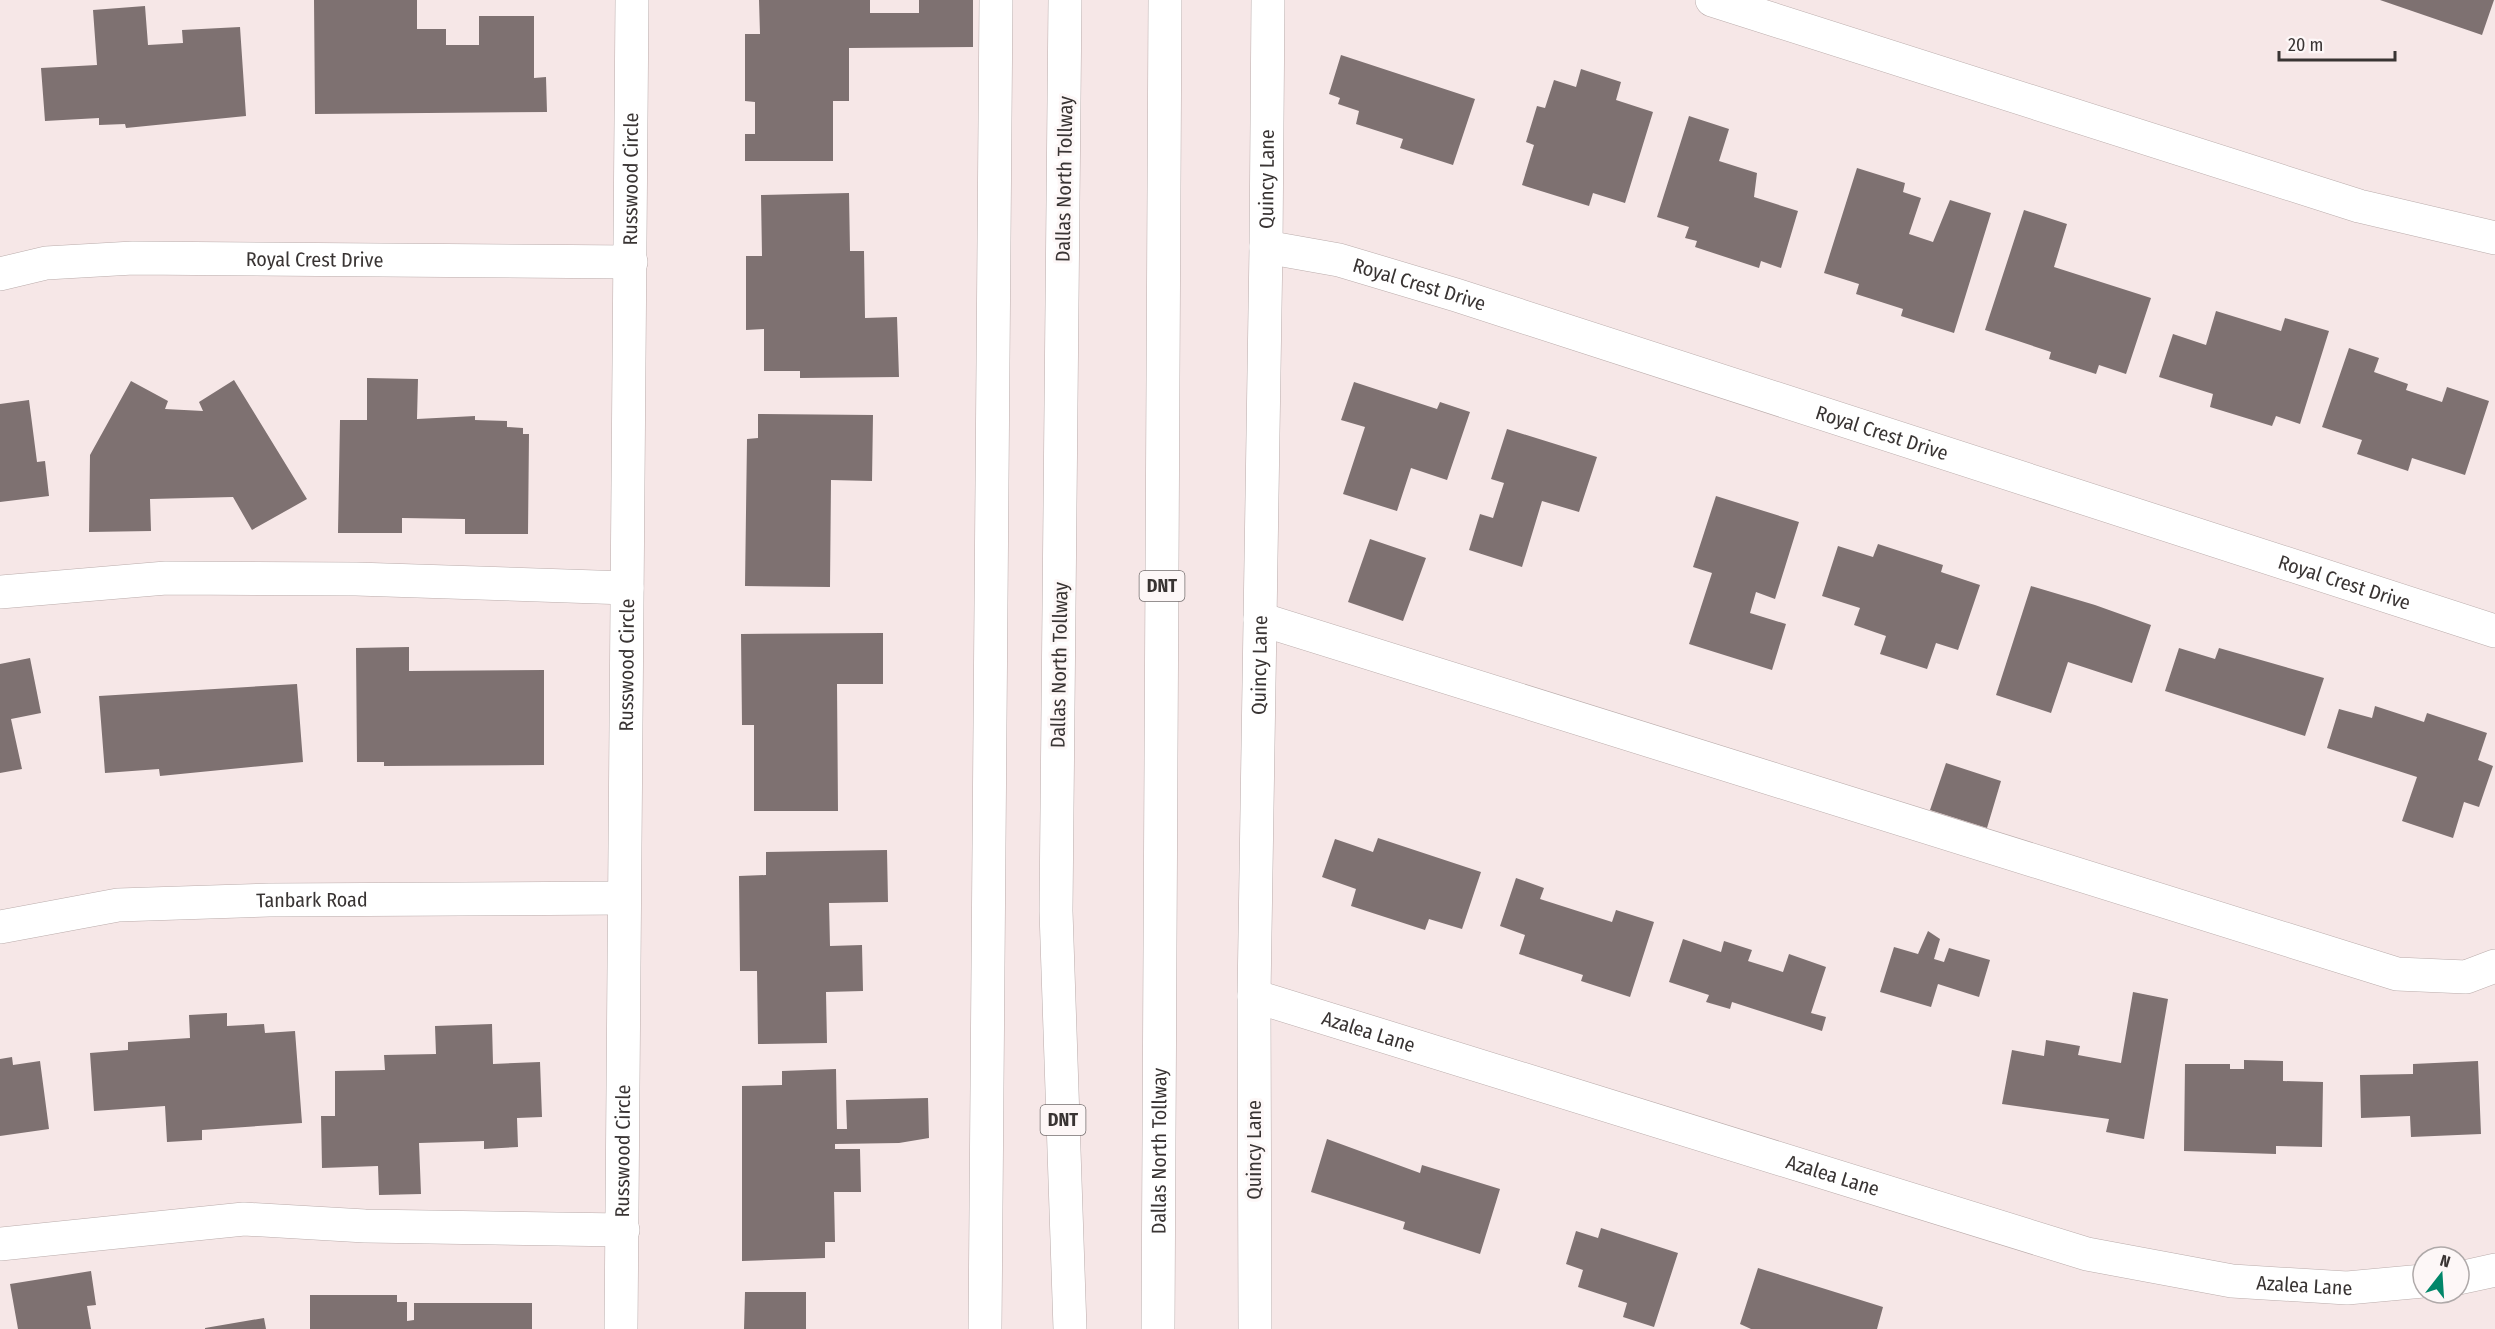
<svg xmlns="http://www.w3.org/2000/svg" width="2495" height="1329" viewBox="0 0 2495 1329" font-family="'Fira Sans Condensed',sans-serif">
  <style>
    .building { fill: #7e7171 }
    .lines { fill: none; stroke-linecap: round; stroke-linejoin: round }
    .minor-casing { stroke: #baacab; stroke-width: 34 }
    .highway-casing { stroke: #baacab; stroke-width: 34 }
    .minor { stroke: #fff; stroke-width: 33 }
    .highway { stroke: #fff; stroke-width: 33 }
    .labels { text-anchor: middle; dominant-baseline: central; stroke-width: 6; stroke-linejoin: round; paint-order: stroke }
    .shield { fill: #fdf7f7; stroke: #746e6e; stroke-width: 1.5 }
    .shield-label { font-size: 18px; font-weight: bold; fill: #393433 }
    .street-label { font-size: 20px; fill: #393433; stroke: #fdf7f7 }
  </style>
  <rect width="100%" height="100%" fill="#f6e7e7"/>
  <path class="building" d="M 314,0 L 417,0 L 417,29 L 446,29 L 446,45 L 479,45 L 479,16 L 534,16 L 534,78 L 546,77 L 547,112 L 315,114 Z
    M 759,0 L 870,0 L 870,13 L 919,13 L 919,0 L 973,0 L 973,47 L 849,48 L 849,101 L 833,101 L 833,161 L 745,161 L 745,134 L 755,134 L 755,102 L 745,101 L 745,34 L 760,34 Z
    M 2380,0 L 2494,0 L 2482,35 Z
    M 145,6 L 148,45 L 183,43 L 182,30 L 240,27 L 246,116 L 126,128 L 125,124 L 99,125 L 99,118 L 45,121 L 41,68 L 97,65 L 93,10 Z
    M 1341,55 L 1475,99 L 1453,165 L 1400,148 L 1403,139 L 1356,124 L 1359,111 L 1338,104 L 1340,98 L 1329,94 Z
    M 1581,69 L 1621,82 L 1616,100 L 1653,112 L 1625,203 L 1593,193 L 1589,206 L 1522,185 L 1534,145 L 1526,142 L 1537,106 L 1545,108 L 1554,80 L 1576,87 Z
    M 1689,116 L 1729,129 L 1719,161 L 1757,173 L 1754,197 L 1798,211 L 1781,268 L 1761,261 L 1759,268 L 1695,247 L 1697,241 L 1685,238 L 1689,227 L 1657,217 Z
    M 1857,168 L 1905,183 L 1903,192 L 1921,198 L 1909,234 L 1933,242 L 1950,200 L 1991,213 L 1954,333 L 1901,316 L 1903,309 L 1856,294 L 1859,284 L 1824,273 Z
    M 849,193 L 850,251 L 864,251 L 865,318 L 897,317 L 899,377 L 800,378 L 800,371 L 764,371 L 764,329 L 746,330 L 746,256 L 762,256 L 761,195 Z
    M 2024,210 L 2067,224 L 2054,267 L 2151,298 L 2126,374 L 2099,365 L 2096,374 L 2049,359 L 2051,352 L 1985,330 Z
    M 2216,311 L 2281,331 L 2285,318 L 2329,331 L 2300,424 L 2276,416 L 2272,426 L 2210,407 L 2213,394 L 2159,377 L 2173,334 L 2206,345 Z
    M 2349,348 L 2379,358 L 2374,372 L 2408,384 L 2406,390 L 2442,402 L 2447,387 L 2489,401 L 2465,475 L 2412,458 L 2408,471 L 2357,454 L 2362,440 L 2322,427 Z
    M 367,378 L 418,379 L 417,419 L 475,416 L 475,420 L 507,421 L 507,427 L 523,428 L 523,434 L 529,434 L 528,534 L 465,534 L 465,519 L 402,518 L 402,533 L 338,533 L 340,420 L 367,420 Z
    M 234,380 L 307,499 L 252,530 L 233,497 L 150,499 L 151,531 L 89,532 L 90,455 L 131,381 L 168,401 L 165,409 L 203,411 L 199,402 Z
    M 1354,382 L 1437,409 L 1440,402 L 1470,412 L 1447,480 L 1411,468 L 1397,511 L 1343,494 L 1365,427 L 1341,420 Z
    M 29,400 L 37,462 L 45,461 L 49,496 L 0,502 L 0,404 Z
    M 758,414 L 873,415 L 872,481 L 831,480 L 830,587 L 745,586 L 747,439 L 758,438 Z
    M 1507,429 L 1597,457 L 1579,512 L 1542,501 L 1522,567 L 1469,550 L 1480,514 L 1493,518 L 1504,483 L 1491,479 Z
    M 1716,496 L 1799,522 L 1775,599 L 1756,592 L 1750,613 L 1786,624 L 1772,670 L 1689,644 L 1712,573 L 1693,567 Z
    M 1370,539 L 1426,558 L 1403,621 L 1348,602 Z
    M 1878,544 L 1943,565 L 1941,572 L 1980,585 L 1958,650 L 1936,643 L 1927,669 L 1880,654 L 1886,636 L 1854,625 L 1860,608 L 1822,596 L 1838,546 L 1873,557 Z
    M 2031,586 L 2095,605 L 2151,625 L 2132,683 L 2068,662 L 2051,713 L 1996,695 Z
    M 883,633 L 883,684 L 837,684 L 838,811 L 754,811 L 754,725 L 742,725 L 741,634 Z
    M 409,647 L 409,671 L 544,670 L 544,765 L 384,766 L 384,762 L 357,762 L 356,648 Z
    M 2179,648 L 2215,659 L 2219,648 L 2324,678 L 2305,736 L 2165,691 Z
    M 30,658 L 41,713 L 11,719 L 22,769 L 0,773 L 0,664 Z
    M 297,684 L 303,762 L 160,776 L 159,769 L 105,773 L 99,696 Z
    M 2375,706 L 2424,722 L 2427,713 L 2487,733 L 2478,760 L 2493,766 L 2479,807 L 2464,802 L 2453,838 L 2402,821 L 2417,777 L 2327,748 L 2339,709 L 2372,718 Z
    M 1946,763 L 2001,781 L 1987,828 L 1930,810 Z
    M 1378,838 L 1481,872 L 1462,929 L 1429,919 L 1425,930 L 1351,906 L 1356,889 L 1322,877 L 1335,839 L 1373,852 Z
    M 887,850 L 888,902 L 829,903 L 830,946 L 862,945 L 863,991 L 826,992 L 827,1043 L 758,1044 L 757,971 L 740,971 L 739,876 L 766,875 L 766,852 Z
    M 1516,878 L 1544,888 L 1540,899 L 1612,922 L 1616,910 L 1654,922 L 1630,997 L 1581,981 L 1583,975 L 1519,954 L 1525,935 L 1500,926 Z
    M 1928,931 L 1940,939 L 1934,959 L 1944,962 L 1949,948 L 1990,960 L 1979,997 L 1938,984 L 1931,1007 L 1880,992 L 1894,947 L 1918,954 Z
    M 1683,939 L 1721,952 L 1724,941 L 1752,950 L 1748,961 L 1783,972 L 1789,954 L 1826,967 L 1811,1013 L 1826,1017 L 1822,1031 L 1732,1002 L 1730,1009 L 1706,1002 L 1709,995 L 1669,982 Z
    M 2133,992 L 2168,999 L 2144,1139 L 2106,1132 L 2109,1119 L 2002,1104 L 2012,1050 L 2044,1056 L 2046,1040 L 2080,1046 L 2078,1055 L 2121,1063 Z
    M 227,1013 L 227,1026 L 264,1024 L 265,1033 L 295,1031 L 302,1123 L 202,1130 L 202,1140 L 167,1142 L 165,1106 L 94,1111 L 90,1053 L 128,1050 L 128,1042 L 190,1038 L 189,1015 Z
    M 492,1024 L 493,1064 L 540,1062 L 542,1117 L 517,1118 L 518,1147 L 484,1149 L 484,1141 L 419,1143 L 421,1194 L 379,1195 L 378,1166 L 322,1168 L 321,1116 L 335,1116 L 335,1071 L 385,1070 L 384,1055 L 436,1054 L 435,1026 Z
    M 12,1057 L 13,1065 L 40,1061 L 49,1129 L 0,1136 L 0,1059 Z
    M 2244,1060 L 2283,1061 L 2283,1081 L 2323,1082 L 2322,1147 L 2276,1146 L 2276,1154 L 2184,1151 L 2185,1064 L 2230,1064 L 2230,1069 L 2244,1069 Z
    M 2478,1061 L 2481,1134 L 2411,1137 L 2410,1116 L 2361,1118 L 2360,1075 L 2413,1074 L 2413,1064 Z
    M 836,1069 L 837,1129 L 847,1129 L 846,1100 L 928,1098 L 929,1138 L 899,1143 L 835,1144 L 835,1149 L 860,1149 L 861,1192 L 834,1192 L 835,1242 L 825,1242 L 825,1258 L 742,1261 L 742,1086 L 782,1085 L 782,1071 Z
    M 1327,1139 L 1420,1173 L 1422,1165 L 1500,1189 L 1480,1254 L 1403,1229 L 1405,1222 L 1311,1192 Z
    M 1601,1228 L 1678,1253 L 1654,1327 L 1623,1317 L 1627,1303 L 1578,1287 L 1583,1270 L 1566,1264 L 1576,1231 L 1598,1238 Z
    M 1758,1268 L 1883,1307 L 1877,1329 L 1751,1329 L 1740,1324 Z
    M 91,1271 L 96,1305 L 87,1306 L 91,1329 L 18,1329 L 10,1284 Z
    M 745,1292 L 806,1292 L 806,1329 L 744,1329 Z
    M 310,1295 L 397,1295 L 397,1302 L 407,1302 L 407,1321 L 414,1320 L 414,1303 L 532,1303 L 532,1329 L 310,1329 Z
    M 264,1318 L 266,1329 L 205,1329 L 205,1328 Z"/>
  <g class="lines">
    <defs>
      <g id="minor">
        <path d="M 1712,0 L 2359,206 L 2495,238"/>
        <path id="s1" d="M 1266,247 L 1339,260 L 1456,295 L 2495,631"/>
        <path id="s2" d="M 0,274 L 46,263 L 133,258 L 631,262"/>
        <path d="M 0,592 L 166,578 L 356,579 L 627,588"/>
        <path d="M 1260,619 L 2397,974 L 2466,977 L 2495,966"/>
        <path id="s3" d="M 0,927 L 118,905 L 269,900 L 624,898"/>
        <path id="s4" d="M 1254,996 L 2087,1254 L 2232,1281 L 2347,1288 L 2423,1281"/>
        <path d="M 0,1244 L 244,1219 L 365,1226 L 623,1230"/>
        <path d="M 2459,1278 L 2495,1270"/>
        <path id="s5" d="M 621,1329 L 632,0"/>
        <path d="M 985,1329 L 996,0"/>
        <path id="s6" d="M 1255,1329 L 1254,996 L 1266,247 L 1268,0"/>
      </g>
      <g id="highway">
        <path d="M 1065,0 L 1056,911 L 1070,1329"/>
        <path id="s7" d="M 1158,1329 L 1165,0"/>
      </g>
    </defs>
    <use href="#minor" class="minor-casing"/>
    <use href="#highway" class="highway-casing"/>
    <use href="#minor" class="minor"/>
    <use href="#highway" class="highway"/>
  </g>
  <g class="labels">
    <g class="shield">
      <rect x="1139.5" y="571" width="45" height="30" rx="4.5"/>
      <rect x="1040.5" y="1105" width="45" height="30" rx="4.5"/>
    </g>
    <g class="shield-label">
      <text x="1162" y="586">DNT</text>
      <text x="1063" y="1120">DNT</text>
    </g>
    <g class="street-label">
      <text stroke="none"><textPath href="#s5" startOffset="1150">Russwood Circle</textPath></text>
      <text transform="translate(1064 179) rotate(-89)">Dallas North Tollway</text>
      <text stroke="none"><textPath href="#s6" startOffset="1150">Quincy Lane</textPath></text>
      <text stroke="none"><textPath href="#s2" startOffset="316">Royal Crest Drive</textPath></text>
      <text stroke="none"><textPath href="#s1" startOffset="158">Royal Crest Drive</textPath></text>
      <text stroke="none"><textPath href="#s1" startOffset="644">Royal Crest Drive</textPath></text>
      <text stroke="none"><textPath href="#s1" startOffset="1130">Royal Crest Drive</textPath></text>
      <text stroke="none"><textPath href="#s6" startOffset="664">Quincy Lane</textPath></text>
      <text stroke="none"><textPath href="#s5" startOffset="664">Russwood Circle</textPath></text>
      <text transform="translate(1059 665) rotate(-89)">Dallas North Tollway</text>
      <text stroke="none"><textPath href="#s3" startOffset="314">Tanbark Road</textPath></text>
      <text stroke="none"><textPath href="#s4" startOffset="120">Azalea Lane</textPath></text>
      <text stroke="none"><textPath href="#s5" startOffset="178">Russwood Circle</textPath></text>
      <text stroke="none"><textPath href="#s7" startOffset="178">Dallas North Tollway</textPath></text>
      <text transform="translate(1254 1150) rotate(-90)">Quincy Lane</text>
      <text stroke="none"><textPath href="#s4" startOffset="606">Azalea Lane</textPath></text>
      <text stroke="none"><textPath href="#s4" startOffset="1092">Azalea Lane</textPath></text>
    </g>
  </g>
  <g transform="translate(2441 1275) rotate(17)"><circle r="28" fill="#fdf7f7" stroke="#afa9a9" stroke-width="1.5"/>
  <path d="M0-4.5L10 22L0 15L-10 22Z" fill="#018669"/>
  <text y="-9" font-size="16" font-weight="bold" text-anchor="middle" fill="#393433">N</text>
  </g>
  <path d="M2279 51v9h116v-9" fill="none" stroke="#393433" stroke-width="3"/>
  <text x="2288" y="51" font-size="18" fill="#393433" stroke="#fdf7f7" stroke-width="4.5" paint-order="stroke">20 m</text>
</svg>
